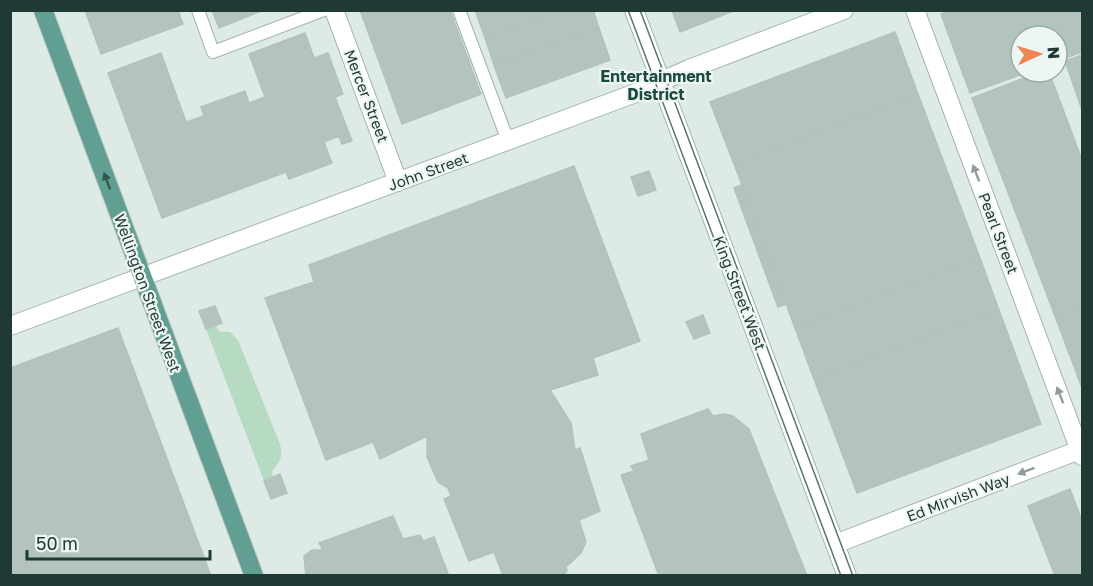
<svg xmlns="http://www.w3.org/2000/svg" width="1093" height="586" viewBox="0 0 1093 586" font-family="'Golos Text',sans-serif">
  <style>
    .green { fill: #b6dbc2 }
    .building { fill: #b3c4be; stroke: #b0c3bc; stroke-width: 1.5 }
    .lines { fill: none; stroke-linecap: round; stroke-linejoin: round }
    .lane-casing { stroke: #a1b1ac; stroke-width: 14 }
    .street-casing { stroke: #a1b1ac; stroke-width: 20 }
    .secondary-casing { stroke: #9db5ae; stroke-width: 20 }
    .primary-casing { stroke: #bcc4c2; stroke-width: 20 }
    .lane { stroke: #fff; stroke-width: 12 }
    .street { stroke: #fff; stroke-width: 18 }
    .secondary { stroke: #fff; stroke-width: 18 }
    .primary { stroke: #629f93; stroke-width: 18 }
    .tram { stroke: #59756f; stroke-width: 1.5 }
    .oneway { fill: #8f9c9a }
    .oneway2 { fill: #335850 }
    .labels { text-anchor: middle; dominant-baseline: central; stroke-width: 4.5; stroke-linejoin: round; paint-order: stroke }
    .street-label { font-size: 15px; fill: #1f3934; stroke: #eef6f3 }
    .neighbourhood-label { font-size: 16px; font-weight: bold; fill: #1c4a42; stroke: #eef6f3 }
  </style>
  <rect width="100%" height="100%" fill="#deeae5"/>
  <path class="green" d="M 216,326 L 220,332 L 230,332 L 238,340 L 280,444 C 283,459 280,460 272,472 L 273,477 L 264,481 L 206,329 Z"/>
  <path class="building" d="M 85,10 L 178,10 L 183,24 L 101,54 Z
    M 212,10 L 264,10 L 219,28 Z
    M 360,10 L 450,10 L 481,94 L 402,124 Z
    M 475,10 L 562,10 L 485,38 Z
    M 562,10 L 593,10 L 599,28 L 494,65 L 485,38 Z
    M 672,10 L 736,10 L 680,32 Z
    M 949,10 L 1082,10 L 1082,52 L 1057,61 L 1057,36 L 1021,36 L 1021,72 L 1028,72 L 970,93 L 941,14 Z
    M 599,28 L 610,60 L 506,98 L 494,65 Z
    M 895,32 L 918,94 L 734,164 L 710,102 Z
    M 305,33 L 314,58 L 328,53 L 343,94 L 335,97 L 352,141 L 342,144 L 339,136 L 324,142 L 332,163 L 289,179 L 286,172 L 162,218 L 108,73 L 161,53 L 186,122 L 204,116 L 201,107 L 245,91 L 249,103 L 265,97 L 249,54 Z
    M 1082,55 L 1082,110 L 1065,61 Z
    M 1040,72 L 1049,72 L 1082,160 L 1082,306 L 1055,316 L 972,98 Z
    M 918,94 L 980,258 L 795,328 L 734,164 Z
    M 574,166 L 640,341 L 593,358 L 598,375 L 550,390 L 571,423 L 575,450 L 580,448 L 600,511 L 579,520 L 586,542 L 581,553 L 566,567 L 567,571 L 562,576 L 503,576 L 494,552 L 469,561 L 444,499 L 451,496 L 448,488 L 438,482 L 427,457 L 427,436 L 380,459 L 373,442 L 326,460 L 265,298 L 314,282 L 309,265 Z
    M 649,171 L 656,190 L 638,196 L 631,177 Z
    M 742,185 L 786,304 L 778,307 L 734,188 Z
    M 980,258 L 999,310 L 814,379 L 795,328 Z
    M 215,306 L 222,323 L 206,329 L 199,311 Z
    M 1082,306 L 1082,388 L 1055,316 Z
    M 999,310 L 1041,424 L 857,493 L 814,379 Z
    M 703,315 L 710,333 L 694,339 L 686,322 Z
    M 118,328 L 211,576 L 10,576 L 10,368 Z
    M 708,409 L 713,416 L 724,414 L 733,416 L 749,429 L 807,576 L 659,576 L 621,475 L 634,471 L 631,466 L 649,460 L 641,434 Z
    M 280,474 L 287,493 L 271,499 L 264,481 Z
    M 1070,489 L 1082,521 L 1082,576 L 1055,576 L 1028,506 Z
    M 393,516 L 403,539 L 420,535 L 423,541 L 434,537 L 449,576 L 306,576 L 304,556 L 312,550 L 323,550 L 319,543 Z"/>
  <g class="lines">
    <defs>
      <path id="lane" d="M 198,10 L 213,52 L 324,10
        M 459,10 L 508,141"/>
      <path id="street" d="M 334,10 L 398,182
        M 915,10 L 1082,456
        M 835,544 L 1082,449"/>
      <path id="secondary" d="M 634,10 L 847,576
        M 10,326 L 633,94 L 689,69 L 844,10"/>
      <path id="primary" d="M 43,10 L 254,576"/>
    </defs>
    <use href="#lane" class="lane-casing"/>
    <use href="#street" class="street-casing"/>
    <use href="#secondary" class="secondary-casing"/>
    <use href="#primary" class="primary-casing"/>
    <use href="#lane" class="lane"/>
    <use href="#street" class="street"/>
    <use href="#secondary" class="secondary"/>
    <use href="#primary" class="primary"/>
    <path class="tram" d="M 628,10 L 841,576
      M 640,10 L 853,576"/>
  </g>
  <defs><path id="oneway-solid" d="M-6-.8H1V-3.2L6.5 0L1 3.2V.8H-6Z" transform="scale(1.5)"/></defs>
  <g class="oneway">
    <use href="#oneway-solid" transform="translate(976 173) rotate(-111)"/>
    <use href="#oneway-solid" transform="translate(1060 395) rotate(-111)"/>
    <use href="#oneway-solid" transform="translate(1026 471) rotate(159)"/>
  </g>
  <use class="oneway2" href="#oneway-solid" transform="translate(107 181) rotate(-110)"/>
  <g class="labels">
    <g class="street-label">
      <text transform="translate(367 96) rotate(69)">Mercer Street</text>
      <text transform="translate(428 171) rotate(-20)">John Street</text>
      <text transform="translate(999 233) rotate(69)">Pearl Street</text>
      <text transform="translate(148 293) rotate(70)">Wellington Street West</text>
      <text transform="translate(740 293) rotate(69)">King Street West</text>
      <text transform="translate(958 497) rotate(-21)">Ed Mirvish Way</text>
    </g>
    <g class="neighbourhood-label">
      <text x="656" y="76">Entertainment<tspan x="656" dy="18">District</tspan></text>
    </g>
  </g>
  <rect width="1093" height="586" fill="none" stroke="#1f3934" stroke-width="24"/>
  <g transform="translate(1039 54) rotate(86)"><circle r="28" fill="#eef6f3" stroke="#9baaa7" stroke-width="1.5"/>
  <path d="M0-4.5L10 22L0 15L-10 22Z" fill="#f28454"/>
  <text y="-9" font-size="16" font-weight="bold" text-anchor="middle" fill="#1f3934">N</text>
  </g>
  <path d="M27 550v9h183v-9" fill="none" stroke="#1f3934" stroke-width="3"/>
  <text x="36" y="550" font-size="18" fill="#1f3934" stroke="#eef6f3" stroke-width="4.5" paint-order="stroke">50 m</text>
</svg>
